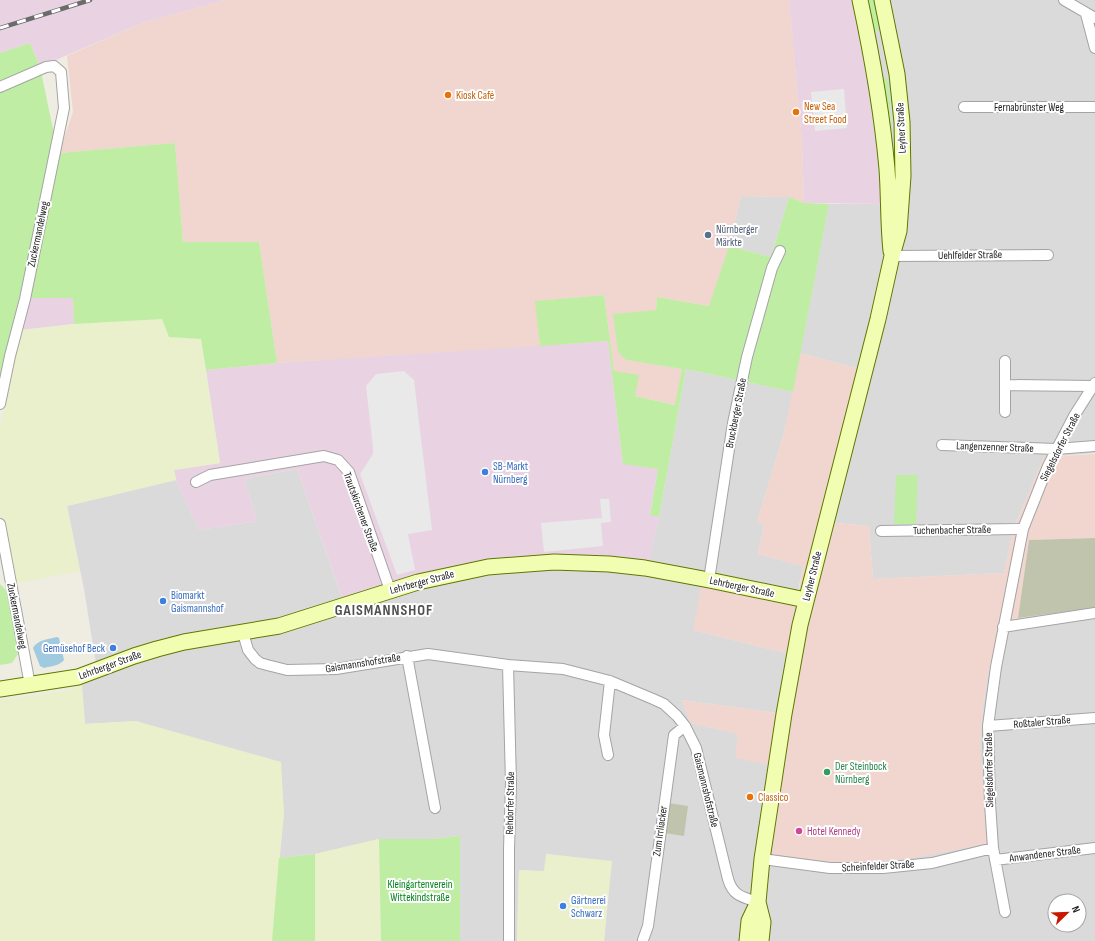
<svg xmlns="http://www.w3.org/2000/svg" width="1095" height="941" viewBox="0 0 1095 941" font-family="'Sofia Sans Condensed',sans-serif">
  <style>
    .residential { fill: #dbdada; fill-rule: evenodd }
    .commercial { fill: #f1d5cf }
    .industrial { fill: #e9d3e2 }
    .construction { fill: #c1c4ad }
    .farmland { fill: #e9f0cb }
    .grass { fill: #bfeda3 }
    .parking { fill: #e9e9e9 }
    .water { fill: #9fcae0 }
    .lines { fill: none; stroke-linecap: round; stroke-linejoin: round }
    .street-casing { stroke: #a4a4a4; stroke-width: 12 }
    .secondary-casing { stroke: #5d7800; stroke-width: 17 }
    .street { stroke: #fff; stroke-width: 10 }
    .secondary { stroke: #f1feb1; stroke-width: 15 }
    .rail-casing { stroke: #6b6b6b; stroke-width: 4.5 }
    .rail { stroke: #fff; stroke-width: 3; stroke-dasharray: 9; stroke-linecap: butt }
    .food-dot { fill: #e8710a; stroke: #fff; stroke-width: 1.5 }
    .service-dot { fill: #5c6f8a; stroke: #fff; stroke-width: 1.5 }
    .shop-dot { fill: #3f7fe0; stroke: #fff; stroke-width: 1.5 }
    .leisure-dot { fill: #2e9e5b; stroke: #fff; stroke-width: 1.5 }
    .hotel-dot { fill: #d1479c; stroke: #fff; stroke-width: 1.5 }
    .labels { text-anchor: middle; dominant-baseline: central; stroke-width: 4; stroke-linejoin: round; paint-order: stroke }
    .food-label { font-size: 11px; fill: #c56008; stroke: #fff; text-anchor: start }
    .street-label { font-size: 11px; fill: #1d1d1d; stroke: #fff }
    .service-label { font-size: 11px; fill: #4e5e75; stroke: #fff; text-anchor: start }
    .shop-label { font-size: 11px; fill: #366cbe; stroke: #fff; text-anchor: start }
    .leisure-label { font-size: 11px; fill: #27864d; stroke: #fff; text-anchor: start }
    .hotel-label { font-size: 11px; fill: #b23c85; stroke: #fff; text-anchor: start }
    .park-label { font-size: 11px; fill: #03821c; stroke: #fff }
    .district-label { font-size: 15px; font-weight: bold; letter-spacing: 1px; fill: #505050; stroke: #fff }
  </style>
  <rect width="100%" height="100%" fill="#efece2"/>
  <path class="residential" d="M 864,0 L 1095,0 L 1095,453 L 1044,457 L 1013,530 L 1004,573 L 873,579 L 869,526 L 825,522 L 864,370 L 800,353 L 829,204 L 881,204 L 868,78 Z
    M 741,196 L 789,197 L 771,257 L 729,246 Z
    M 686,369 L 793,392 L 784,433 L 757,522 L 764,525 L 758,554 L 803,566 L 796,601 L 693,630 L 789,654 L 784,714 L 682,700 L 691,723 L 739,734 L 774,766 L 762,857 L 831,862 L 874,862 L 982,780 L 980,743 L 983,707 L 987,678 L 1001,622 L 1018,618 L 1095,608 L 1095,941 L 604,941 L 611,862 L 547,854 L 544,872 L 519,870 L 517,941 L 460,941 L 459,836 L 434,839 L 379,839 L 315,854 L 279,858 L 284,813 L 136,721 L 85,724 L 80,670 L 96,664 L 84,589 L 67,506 L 176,480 L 199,530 L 257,521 L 244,479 L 297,469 L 341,595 L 453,580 L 528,568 L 587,568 L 646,574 L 659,517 ZM 1055,901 L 1079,901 L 1079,925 L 1055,925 Z"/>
  <path class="commercial" d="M 225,0 L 789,0 L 802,141 L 804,203 L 789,197 L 741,196 L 729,246 L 710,306 L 657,297 L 656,310 L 626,360 L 682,369 L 676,405 L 635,396 L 614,371 L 604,295 L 536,301 L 540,346 L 277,363 L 259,242 L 183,242 L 175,143 L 59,153 L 73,112 L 67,56 L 142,23 Z
    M 800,353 L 864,370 L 825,522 L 869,526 L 873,579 L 1004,573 L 1013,530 L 1044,457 L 1095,454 L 1095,538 L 1029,540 L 1018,618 L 1001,622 L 987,678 L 983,707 L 980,743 L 987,844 L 907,859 L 874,862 L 831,862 L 762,857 L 774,766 L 735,758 L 738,734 L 691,723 L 682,700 L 784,714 L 789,654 L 693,630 L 702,582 L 797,601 L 803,566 L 758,554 L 764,525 L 757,522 L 784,433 Z"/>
  <path class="industrial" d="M 0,0 L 225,0 L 142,23 L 40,67 L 30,43 L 0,53 Z
    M 789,0 L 864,0 L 868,78 L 882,204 L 804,203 L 802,141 Z
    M 29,298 L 73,298 L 74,324 L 21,330 Z
    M 608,341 L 623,463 L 658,469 L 650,514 L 659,517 L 646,574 L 587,568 L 528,568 L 453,580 L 344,603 L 297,469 L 244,479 L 257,521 L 199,530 L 176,480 L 174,470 L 220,463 L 206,370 L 277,363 Z"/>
  <path class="construction" d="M 1095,538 L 1095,608 L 1018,618 L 1029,540 Z
    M 668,803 L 688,806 L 684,836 L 664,833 Z"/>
  <path class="farmland" d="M 162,319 L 169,337 L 201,339 L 220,463 L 174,470 L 176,480 L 67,506 L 80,571 L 13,584 L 0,511 L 0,426 L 21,330 L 74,324 Z
    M 82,684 L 85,724 L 136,721 L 281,762 L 284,813 L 272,941 L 0,941 L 0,700 L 60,692 Z
    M 379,839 L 381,941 L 315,941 L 315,854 Z
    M 546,854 L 612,861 L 604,941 L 517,941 L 519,870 L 544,871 Z"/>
  <path class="grass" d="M 864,0 L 877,0 L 881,27 L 877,31 L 873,31 Z
    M 30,43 L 40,67 L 54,134 L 33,239 L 0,381 L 0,53 Z
    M 887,78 L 889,88 L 894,168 L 879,79 Z
    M 175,143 L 183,242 L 259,242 L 277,363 L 206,370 L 201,339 L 169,337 L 162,319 L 74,324 L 73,298 L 29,298 L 59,153 Z
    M 789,197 L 804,203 L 829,204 L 793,392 L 686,369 L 659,517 L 650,515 L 658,469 L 623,464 L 608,341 L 540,346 L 535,301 L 604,295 L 614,371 L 639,375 L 635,396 L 675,405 L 682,369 L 626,360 L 618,352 L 613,314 L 656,310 L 657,297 L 709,306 L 729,246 L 771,257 Z
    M 896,475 L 918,475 L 916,524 L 894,524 Z
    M 0,584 L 6,590 L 20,651 L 12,663 L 0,665 Z
    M 460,836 L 460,941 L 381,941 L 379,839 L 434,839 Z
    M 315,854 L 315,941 L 272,941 L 279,858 Z"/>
  <path class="parking" d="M 844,89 L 847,128 L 815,131 L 811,92 Z
    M 404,371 L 414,380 L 432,530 L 408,534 L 415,570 L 397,575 L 360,474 L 373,454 L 373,447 L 366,386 L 376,374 Z
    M 600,499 L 609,499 L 611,522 L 601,523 L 603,546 L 544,552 L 541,523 L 602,518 Z"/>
  <path class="water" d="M 57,637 L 59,638 L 64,660 C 59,666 51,666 44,668 L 40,666 L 33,648 C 37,640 49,639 57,637 Z"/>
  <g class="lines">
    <defs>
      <path id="street" d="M 1064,0 L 1095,18
        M 1086,14 L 1095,48
        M 0,87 L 46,67 L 54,66 L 61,72 L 64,108 L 25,299 L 10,356 L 0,404
        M 964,107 L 1095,107
        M 892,256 L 1048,255
        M 1005,361 L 1005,412
        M 1005,385 L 1093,386
        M 942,445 L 1056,449 L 1095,446
        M 196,482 L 210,475 L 324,456 L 338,460 L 349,472 L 390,590
        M 0,524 L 30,685
        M 881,531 L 1023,529
        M 709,580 L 733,423 L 747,357 L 772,268 L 780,251
        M 1003,627 L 1095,613
        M 243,633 L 248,650 L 255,659 L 260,663 L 267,665 L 287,670 L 336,669 L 428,654 L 508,665 L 563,669 L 610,681 L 653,699 L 664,704 L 677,716 L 685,726 L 696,748 L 728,879 C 733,896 742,897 758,902
        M 407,656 L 435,808
        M 508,665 L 511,783 L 509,849 L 509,941
        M 988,726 L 1095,718
        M 608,755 L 604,735 L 610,681
        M 762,859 L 830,868 L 883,868 L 932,863 L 993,848
        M 995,860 L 1095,848
        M 1005,912 L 993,848 L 990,803 L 988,726 L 996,667 L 1023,529 L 1048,466 L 1074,416 L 1095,383
        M 643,940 L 648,926 L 674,735 L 685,726"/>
      <path id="secondary" d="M 860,0 C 872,56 882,112 887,169 C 889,196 888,223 891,251
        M 0,689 L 78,677 L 134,656 L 157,649 L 184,642 L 279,626 L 418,582 L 488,567 L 554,562 L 609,564 L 645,568 L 709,580 L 806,600
        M 758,902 L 763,922 L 761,941
        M 747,941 L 749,921 L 758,902 L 762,859 L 771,800 L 784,714 L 800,625 L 878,319 L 892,256 L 899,231 L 903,176 L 902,122 L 897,74 L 882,0"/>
    </defs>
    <use href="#street" class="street-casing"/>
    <use href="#secondary" class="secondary-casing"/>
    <use href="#street" class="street"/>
    <use href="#secondary" class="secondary"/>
    <defs>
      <path id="rail" d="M 0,28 L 90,0"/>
    </defs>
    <use href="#rail" class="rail-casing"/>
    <use href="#rail" class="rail"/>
  </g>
  <g class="food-dot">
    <circle cx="448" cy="95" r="4"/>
    <circle cx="796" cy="112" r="4"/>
    <circle cx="750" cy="797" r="4"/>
  </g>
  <circle class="service-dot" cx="708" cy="235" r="4"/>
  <g class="shop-dot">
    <circle cx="485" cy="472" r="4"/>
    <circle cx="163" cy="601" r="4"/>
    <circle cx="113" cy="648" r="4"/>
    <circle cx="563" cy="906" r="4"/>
  </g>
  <circle class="leisure-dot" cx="827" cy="772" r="4"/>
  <circle class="hotel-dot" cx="799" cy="831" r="4"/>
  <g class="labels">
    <g class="food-label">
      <text x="456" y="95">Kiosk Café</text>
      <text x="804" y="106">New Sea<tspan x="804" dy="13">Street Food</tspan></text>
      <text x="758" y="797">Classico</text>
    </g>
    <g class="street-label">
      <text x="1029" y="107">Fernabrünster Weg</text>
      <text transform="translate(901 128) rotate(-93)">Leyher Straße</text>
      <text transform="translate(38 234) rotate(-78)">Zuckermandelweg</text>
      <text transform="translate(970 255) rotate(-1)">Uehlfelder Straße</text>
      <text transform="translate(736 413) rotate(-79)">Bruckberger Straße</text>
      <text transform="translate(995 447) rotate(2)">Langenzenner Straße</text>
      <text transform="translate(1060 447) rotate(-63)">Siegelsdorfer Straße</text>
      <text transform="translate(361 512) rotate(70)">Trautskirchener Straße</text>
      <text transform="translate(952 530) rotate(-1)">Tuchenbacher Straße</text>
      <text transform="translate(812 576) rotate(-76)">Leyher Straße</text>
      <text transform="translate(422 582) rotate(-15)">Lehrberger Straße</text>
      <text transform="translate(742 587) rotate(12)">Lehrberger Straße</text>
      <text transform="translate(17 616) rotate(79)">Zuckermandelweg</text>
      <text transform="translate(363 663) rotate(-9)">Gaismannshofstraße</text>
      <text transform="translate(110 665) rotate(-20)">Lehrberger Straße</text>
      <text transform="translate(1042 722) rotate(-5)">Roßtaler Straße</text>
      <text transform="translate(989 770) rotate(-91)">Siegelsdorfer Straße</text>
      <text transform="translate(706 790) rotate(76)">Gaismannshofstraße</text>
      <text transform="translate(510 803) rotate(-89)">Rehdorfer Straße</text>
      <text transform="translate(660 831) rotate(-82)">Zum Irrliacker</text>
      <text transform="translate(1045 854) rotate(-7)">Anwandener Straße</text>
      <text transform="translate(878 866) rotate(-3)">Scheinfelder Straße</text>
    </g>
    <g class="service-label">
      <text x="716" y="229">Nürnberger<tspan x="716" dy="13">Märkte</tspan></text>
    </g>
    <g class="shop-label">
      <text x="493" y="466">SB-Markt<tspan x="493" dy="13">Nürnberg</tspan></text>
      <text x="171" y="595">Biomarkt<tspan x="171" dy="13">Gaismannshof</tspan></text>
      <text x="105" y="648" text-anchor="end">Gemüsehof Beck</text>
      <text x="571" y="900">Gärtnerei<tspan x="571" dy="13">Schwarz</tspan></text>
    </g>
    <g class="leisure-label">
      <text x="835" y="766">Der Steinbock<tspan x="835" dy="13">Nürnberg</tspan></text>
    </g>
    <g class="hotel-label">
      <text x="807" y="831">Hotel Kennedy</text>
    </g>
    <g class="park-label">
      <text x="420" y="884">Kleingartenverein<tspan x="420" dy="13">Wittekindstraße</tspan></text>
    </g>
    <g class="district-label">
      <text x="384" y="610">GAISMANNSHOF</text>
    </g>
  </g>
  <g transform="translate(1067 913) rotate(67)"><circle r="19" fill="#ffffff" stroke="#a5a5a5"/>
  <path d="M0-3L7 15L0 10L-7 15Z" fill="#ca1700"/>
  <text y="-6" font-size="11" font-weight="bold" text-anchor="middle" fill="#1d1d1d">N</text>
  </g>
</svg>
